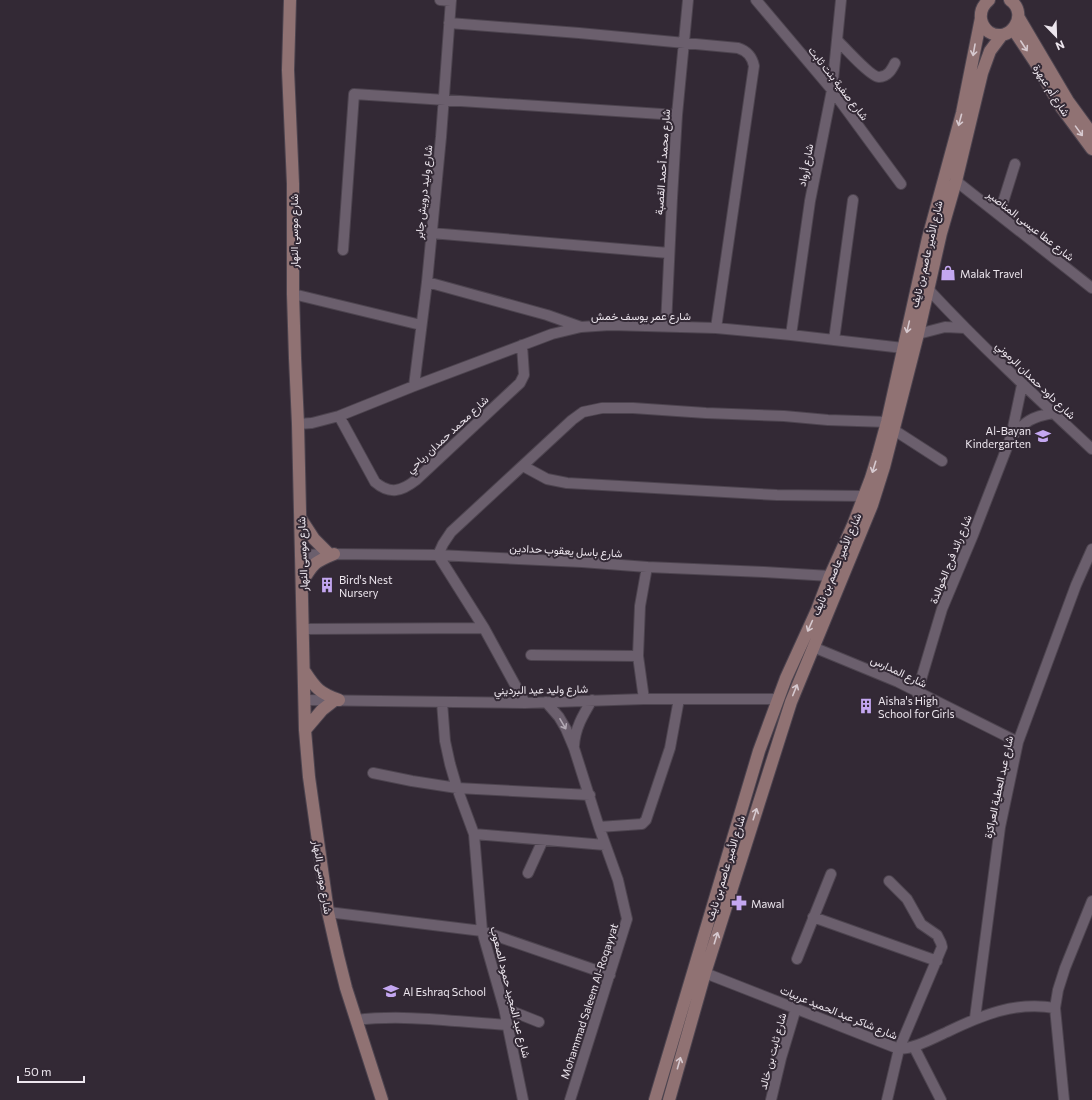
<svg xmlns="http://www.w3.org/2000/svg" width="1092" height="1100" viewBox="0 0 1092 1100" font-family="Commissioner,Vazirmatn,sans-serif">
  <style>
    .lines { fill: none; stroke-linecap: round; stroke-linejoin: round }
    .street-casing { stroke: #4d444f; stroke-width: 12 }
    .secondary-casing { stroke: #4d444f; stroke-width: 14 }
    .street { stroke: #6b5f6d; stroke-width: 10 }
    .secondary { stroke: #907273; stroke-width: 12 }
    .oneway { stroke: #d6c9cf }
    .oneway2 { stroke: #b2a9b4 }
    .labels { text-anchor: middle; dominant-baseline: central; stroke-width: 4; stroke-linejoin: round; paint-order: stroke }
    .street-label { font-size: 11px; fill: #ede6ee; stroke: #332935 }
    .poi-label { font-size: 11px; fill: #ede6ee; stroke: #332935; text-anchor: start }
  </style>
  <rect width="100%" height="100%" fill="#332935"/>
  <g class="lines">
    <defs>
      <path id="street" d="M 440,0 L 451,1
        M 756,0 L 832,90 L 901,184
        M 449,23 L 579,33 L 738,48 C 747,51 752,56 754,66 L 716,328
        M 838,41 C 845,48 871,77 879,77 C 888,77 892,69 895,63
        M 956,181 L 1092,288
        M 999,215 L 1015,164
        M 431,233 L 669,253
        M 343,250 L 354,94 L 677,115
        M 427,282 L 547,315 L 581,327
        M 928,289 C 980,345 1036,397 1092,449
        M 293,294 L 421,325
        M 666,326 L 672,198 L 677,115 L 688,0
        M 918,334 L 945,327 L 965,328
        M 791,335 L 810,201 L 832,90 L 841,0
        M 834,340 L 853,200
        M 414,386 L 427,282 L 441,137 L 451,0
        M 339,416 L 375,482 C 390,495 402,491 416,480 L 520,383 L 524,375 L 522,345
        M 298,424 L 312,423 L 339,416 L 414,386 L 552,334 L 581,327 L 610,325 L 716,328 L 791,335 L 903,348
        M 894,430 L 942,461
        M 1011,437 C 1026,421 1031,417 1053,413
        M 523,466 L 547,479 L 567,483 L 777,495 L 864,496
        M 301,555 L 329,554 L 438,555 L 582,562 L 647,567 L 764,572 L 830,576
        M 304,629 L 484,628
        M 813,647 L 898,682 L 1018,742
        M 531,655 L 638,656
        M 917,693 L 942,609 L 973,535 L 1011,437 L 1022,385
        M 644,699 L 638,656 L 640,606 L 647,567
        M 305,700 L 525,703 L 644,699 L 777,699
        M 442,702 L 445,741 L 450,764 L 457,788 L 474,834 L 482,931 L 504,1008 L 523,1100
        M 546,702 L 559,717 L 566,729 L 574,748 L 599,827 L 618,880 L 627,919 L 570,1100
        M 525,703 L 484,628 L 438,555 L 443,544 L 451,532 L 572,420 L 583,412 L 602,408 L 633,408 L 706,413 L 784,416 L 828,420 L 887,422
        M 574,746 C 575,728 583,715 592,700
        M 373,773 L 412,781 L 457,788 L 590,795
        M 599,827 L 642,824 L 646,820 L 670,748 L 679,699
        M 474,834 L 605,845
        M 528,873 L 543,840
        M 328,912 L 482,931 L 610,975
        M 813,917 L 937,961
        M 797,959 L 831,874
        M 705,973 L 899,1049 C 916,1048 931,1039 947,1032 C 982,1015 1016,1001 1055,1008
        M 504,1008 L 539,1022
        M 975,1018 L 1000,827 L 1018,742 L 1076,585 L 1092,549
        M 356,1020 C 406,1014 458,1022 508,1025
        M 914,1047 L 941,1100
        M 771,1100 L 781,1058 L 796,1008
        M 887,1100 L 899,1049 L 942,947 L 941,943 L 937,935 L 921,924 L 907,899 L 889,881
        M 1064,1100 L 1055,1008 L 1058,990 L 1065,968 L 1092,901"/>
      <path id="secondary" d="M 290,0 L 288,70 L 293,184 L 293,294 L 295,358 L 298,424 L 305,730 L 309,777 L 328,912 L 338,956 L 346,988 L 382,1100
        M 989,0 C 983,5 980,11 981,19 C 982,24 985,29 989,32 C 1010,45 1030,14 1010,0
        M 1019,18 L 1068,101 L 1092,134
        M 1013,29 L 1035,62 L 1061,107 L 1092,149
        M 301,519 L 314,539 L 329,554
        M 302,582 C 313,564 314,562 334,554
        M 305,672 C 316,689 320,693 339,700
        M 305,730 L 322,710 L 336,699
        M 655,1100 L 759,751 L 786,678 L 817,610 L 830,576 L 853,525 L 871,478 L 878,455 L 887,422 L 928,238 L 962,113 L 981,18
        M 669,1100 L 705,973 L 791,702 L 872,505 L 884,467 L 918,334 L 941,233 L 956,181 L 982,73 L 990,51 L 1002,35"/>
    </defs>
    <use href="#street" class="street-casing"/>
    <use href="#secondary" class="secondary-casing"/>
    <use href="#street" class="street"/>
    <use href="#secondary" class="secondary"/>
  </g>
  <defs><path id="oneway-shaft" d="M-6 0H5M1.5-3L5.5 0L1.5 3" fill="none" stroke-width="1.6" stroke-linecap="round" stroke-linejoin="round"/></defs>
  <g class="oneway">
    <use href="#oneway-shaft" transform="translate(1024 46) rotate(57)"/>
    <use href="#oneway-shaft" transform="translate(974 50) rotate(100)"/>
    <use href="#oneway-shaft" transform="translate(960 120) rotate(105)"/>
    <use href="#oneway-shaft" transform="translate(1079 131) rotate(54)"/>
    <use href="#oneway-shaft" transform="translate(908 327) rotate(103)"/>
    <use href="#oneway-shaft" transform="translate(874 467) rotate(107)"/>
    <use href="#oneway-shaft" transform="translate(810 626) rotate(114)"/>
    <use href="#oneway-shaft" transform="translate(795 690) rotate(-68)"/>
    <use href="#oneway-shaft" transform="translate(755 814) rotate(-72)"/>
    <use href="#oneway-shaft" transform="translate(716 938) rotate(-73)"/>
    <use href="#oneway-shaft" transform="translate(679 1063) rotate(-74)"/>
  </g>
  <use class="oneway2" href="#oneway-shaft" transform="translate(563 724) rotate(60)"/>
  <defs>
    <symbol id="shop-bare" viewBox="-9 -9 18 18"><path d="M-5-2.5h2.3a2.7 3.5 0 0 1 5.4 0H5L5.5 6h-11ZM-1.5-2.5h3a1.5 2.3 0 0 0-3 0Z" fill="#c4a7f1" stroke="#332935" stroke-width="2.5" paint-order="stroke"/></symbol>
    <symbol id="school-bare" viewBox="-9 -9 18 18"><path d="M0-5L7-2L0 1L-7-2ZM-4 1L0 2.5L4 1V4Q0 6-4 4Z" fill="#c4a7f1" stroke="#332935" stroke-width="2.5" paint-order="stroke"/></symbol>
    <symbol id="building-bare" viewBox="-9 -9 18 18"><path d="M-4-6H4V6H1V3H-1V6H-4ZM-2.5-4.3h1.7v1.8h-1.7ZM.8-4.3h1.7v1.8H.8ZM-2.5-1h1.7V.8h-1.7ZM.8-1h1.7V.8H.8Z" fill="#c4a7f1" stroke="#332935" stroke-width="2.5" paint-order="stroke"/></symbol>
    <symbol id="pharmacy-bare" viewBox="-9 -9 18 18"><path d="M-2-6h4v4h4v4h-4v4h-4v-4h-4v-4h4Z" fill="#c4a7f1" stroke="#332935" stroke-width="2.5" paint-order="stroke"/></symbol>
  </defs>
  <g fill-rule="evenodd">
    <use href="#shop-bare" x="937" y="262" width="22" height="22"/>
    <use href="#school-bare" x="1032" y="425" width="22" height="22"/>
    <use href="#building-bare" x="316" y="574" width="22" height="22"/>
    <use href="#building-bare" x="855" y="695" width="22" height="22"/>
    <use href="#pharmacy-bare" x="728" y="892" width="22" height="22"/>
    <use href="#school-bare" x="380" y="980" width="22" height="22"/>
  </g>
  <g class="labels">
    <g class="street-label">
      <text transform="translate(839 83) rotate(52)">شارع صفية بنت ثابت</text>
      <text transform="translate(1052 90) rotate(58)">شارع أم عبهرة</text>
      <text transform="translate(662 162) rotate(-86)">شارع محمد أحمد القصبة</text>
      <text transform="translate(805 165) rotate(-79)">شارع أرواد</text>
      <text transform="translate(423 192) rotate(-84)">شارع وليد درويش جابر</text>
      <text transform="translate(1031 225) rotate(38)">شارع عطا عيسى المناصير</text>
      <text transform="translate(293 231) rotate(-90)">شارع موسى النهار</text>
      <text transform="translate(926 254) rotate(-77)">شارع الأمير عاصم بن نايف</text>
      <text x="641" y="315">شارع عمر يوسف خمش</text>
      <text transform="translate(1036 380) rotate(44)">شارع داود حمدان الرموني</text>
      <text transform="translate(447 434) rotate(-43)">شارع محمد حمدان رباحي</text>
      <text transform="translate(566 550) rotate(3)">شارع باسل يعقوب حدادين</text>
      <text transform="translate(302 554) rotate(-92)">شارع موسى النهار</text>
      <text transform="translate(950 559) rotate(-68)">شارع رائد فرج الخوالدة</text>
      <text transform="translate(836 564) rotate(-67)">شارع الأمير عاصم بن نايف</text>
      <text transform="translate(899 671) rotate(25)">شارع المدارس</text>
      <text transform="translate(541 689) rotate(-1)">شارع وليد عيد البرديني</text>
      <text transform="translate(998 787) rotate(-78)">شارع عبد العطية العراكزة</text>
      <text transform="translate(725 868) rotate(-73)">شارع الأمير عاصم بن نايف</text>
      <text transform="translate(323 877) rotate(81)">شارع موسى النهار</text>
      <text transform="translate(511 992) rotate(76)">شارع عبد المجيد حمود الصعوب</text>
      <text transform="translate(589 1001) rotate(-72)">Mohammad Saleem Al-Roqayyat</text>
      <text transform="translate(839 1012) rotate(22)">شارع شاكر عبد الحميد عربيات</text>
      <text transform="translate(772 1051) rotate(-75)">شارع ثابت بن خالد</text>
    </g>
    <g class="poi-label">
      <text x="960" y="273">Malak Travel</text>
      <text x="1031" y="430" text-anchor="end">Al-Bayan<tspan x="1031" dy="13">Kindergarten</tspan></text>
      <text x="339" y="579">Bird's Nest<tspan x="339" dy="13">Nursery</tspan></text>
      <text x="878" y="700">Aisha's High<tspan x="878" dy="13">School for Girls</tspan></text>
      <text x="751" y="903">Mawal</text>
      <text x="403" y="991">Al Eshraq School</text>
    </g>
  </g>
  <g transform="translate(1056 36) rotate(157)" stroke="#332935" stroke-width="3" paint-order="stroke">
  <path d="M0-3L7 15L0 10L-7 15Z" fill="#ede6ee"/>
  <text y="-6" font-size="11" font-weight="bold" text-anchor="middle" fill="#ede6ee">N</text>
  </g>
  <path d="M18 1076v6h66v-6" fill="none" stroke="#ede6ee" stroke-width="2"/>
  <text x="24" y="1076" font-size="12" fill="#ede6ee" stroke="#332935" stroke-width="3" paint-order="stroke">50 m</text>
</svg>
